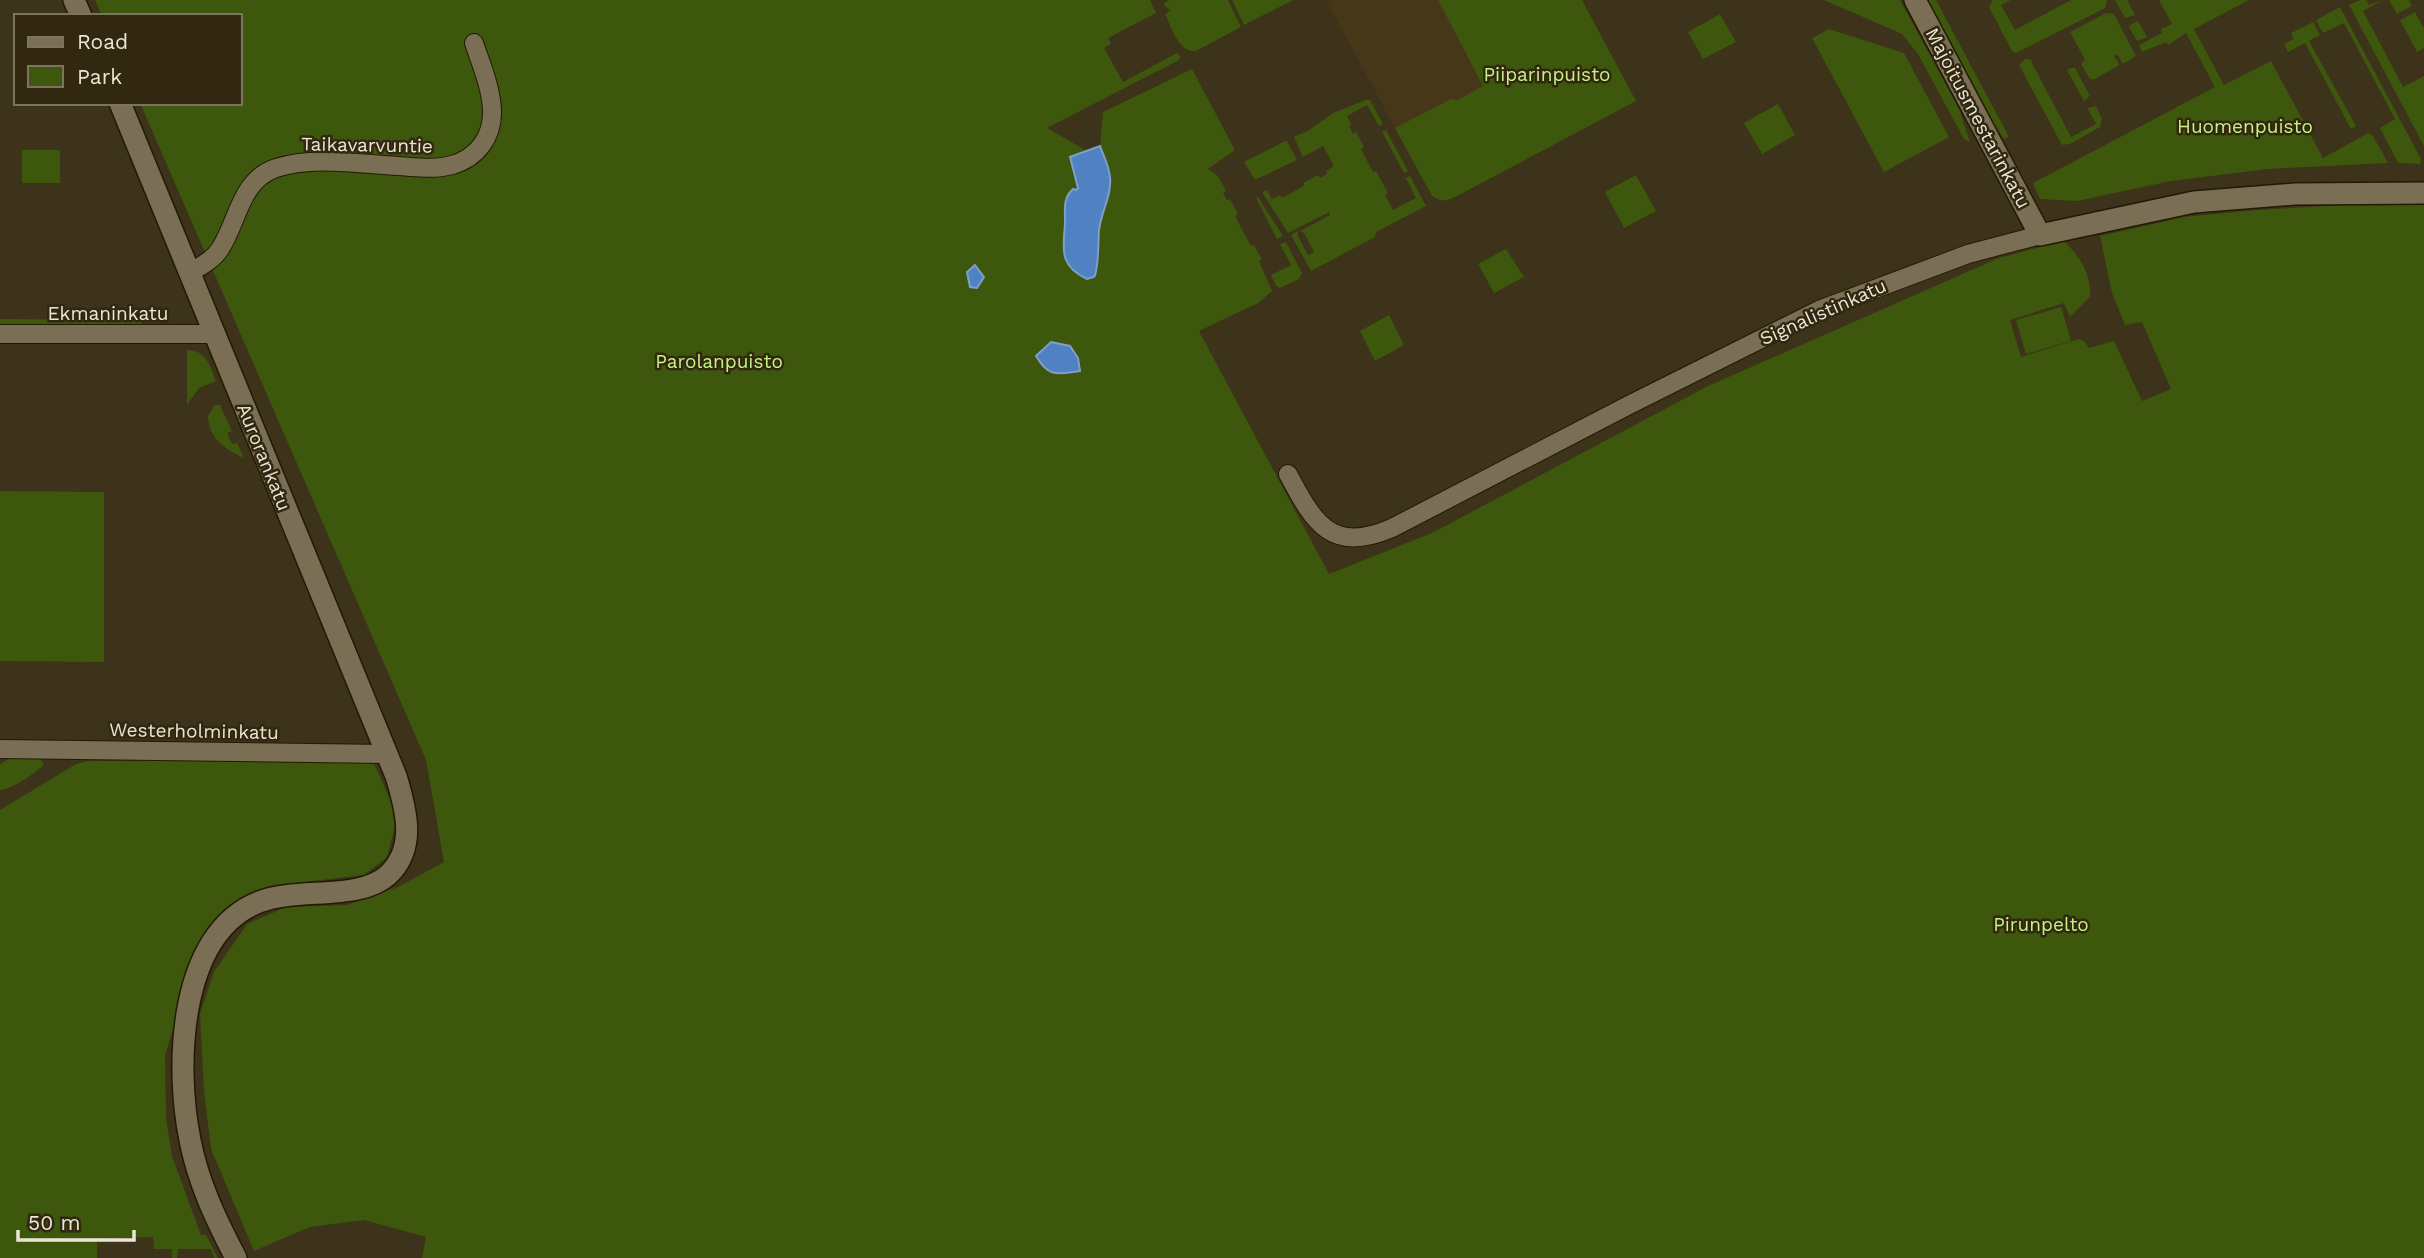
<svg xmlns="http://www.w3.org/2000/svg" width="2424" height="1258" viewBox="0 0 2424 1258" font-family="'Work Sans',sans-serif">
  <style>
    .built { fill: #453718 }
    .green { fill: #3d570d }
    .water { fill: #5081c3; stroke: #7e9fc9; stroke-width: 2 }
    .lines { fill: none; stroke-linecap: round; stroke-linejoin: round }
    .minor-casing { stroke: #231a03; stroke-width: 20 }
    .tertiary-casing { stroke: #231a03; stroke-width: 24 }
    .minor { stroke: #7a6f55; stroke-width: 18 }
    .tertiary { stroke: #7a6f55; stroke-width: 21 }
    .labels { text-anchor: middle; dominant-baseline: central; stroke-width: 5; stroke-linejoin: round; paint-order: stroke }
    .park-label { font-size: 19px; fill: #c3f285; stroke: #322810 }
    .street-label { font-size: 19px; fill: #ebe5d7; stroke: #322810 }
  </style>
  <rect width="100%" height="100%" fill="#3d321a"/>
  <path class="built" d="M 1326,0 L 1438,0 L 1484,86 L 1397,132 Z"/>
  <path class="green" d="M 95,0 L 1150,0 L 1156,13 L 1108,38 L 1111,44 L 1104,48 L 1123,82 L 1177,53 L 1180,56 L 1179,60 L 1047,128 L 1087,151 L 1070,158 L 1078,186 L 1077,190 L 1065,199 C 1065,223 1056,257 1078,274 L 1098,270 L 1096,259 L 1099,230 L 1110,179 L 1100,146 L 1103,112 L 1192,69 L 1235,150 L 1208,169 L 1218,176 L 1226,191 L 1223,193 L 1227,200 L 1230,199 L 1238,214 L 1235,216 L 1251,246 L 1254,245 L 1262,260 L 1259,261 L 1272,291 L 1258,303 L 1199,331 L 1329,574 L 1434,532 L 1708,386 L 1999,258 L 2063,241 C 2079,254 2092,275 2090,297 L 2070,317 L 2064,303 L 2010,320 L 2021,357 L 2079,339 L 2084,341 L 2089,348 L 2114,341 L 2142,401 L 2171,389 L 2142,322 L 2125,325 L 2112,293 L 2100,236 L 2184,217 L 2256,210 L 2378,203 L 2424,205 L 2424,1258 L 422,1258 L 426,1237 L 364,1220 L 310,1227 L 254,1251 L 211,1149 L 204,1091 L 200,1014 L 214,972 L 247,924 L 286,907 L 347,905 L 398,887 L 444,862 L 426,760 L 140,103 L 240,103 L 240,16 L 102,16 Z
    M 1170,0 L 1228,0 L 1241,27 L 1196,51 C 1179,54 1171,26 1165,14 L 1171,10 L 1165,7 L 1164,3 Z
    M 1232,0 L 1293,0 L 1244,25 Z
    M 1438,0 L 1582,0 L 1636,101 L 1459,195 C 1449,200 1442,204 1432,196 L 1395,128 L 1451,99 L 1457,100 L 1483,86 Z
    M 1824,0 L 1900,0 L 1959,109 L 1970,142 L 1964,139 L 1918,54 L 1902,34 Z
    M 1925,0 L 1936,0 L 2009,137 L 2004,139 L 1972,90 Z
    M 1993,0 L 2011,0 L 2001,5 L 2015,30 L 2071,0 L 2107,0 L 2105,8 L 2016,53 L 2012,51 L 1989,7 Z
    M 2115,0 L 2127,0 L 2135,15 L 2125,18 Z
    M 2159,0 L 2249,0 L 2194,29 L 2224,85 L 2271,61 L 2323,158 L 2368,133 L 2373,136 L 2388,163 L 2268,169 L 2171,181 L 2077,201 L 2040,199 L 2033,183 L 2215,87 L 2186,33 L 2168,45 L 2166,42 L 2142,52 L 2139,45 L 2162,33 L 2161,29 L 2172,24 Z
    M 2360,0 L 2366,0 L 2369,5 L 2383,0 L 2363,11 L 2403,87 L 2424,76 L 2424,146 L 2349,5 Z
    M 2389,0 L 2409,0 L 2412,6 L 2397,14 Z
    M 2340,7 L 2421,159 L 2420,164 L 2400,163 L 2397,161 L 2380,128 L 2395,119 L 2344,23 L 2323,33 L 2316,20 Z
    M 2415,12 L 2424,28 L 2424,48 L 2417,52 L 2400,20 Z
    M 2106,13 L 2114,14 L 2136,56 L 2123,64 L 2117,54 L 2114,56 L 2119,64 L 2118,66 L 2095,79 L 2090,79 L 2081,64 L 2085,60 L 2070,32 Z
    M 1720,14 L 1736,42 L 1703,59 L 1688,32 Z
    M 2138,21 L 2147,37 L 2137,41 L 2129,27 L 2130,25 Z
    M 2313,22 L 2320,35 L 2309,41 L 2356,126 L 2351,129 L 2305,43 L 2288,52 L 2284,44 L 2294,39 L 2291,33 Z
    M 1829,29 L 1904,53 L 1949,137 L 1884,172 L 1812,38 Z
    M 2025,59 L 2032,60 L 2031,61 L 2071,137 L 2096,124 L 2087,108 L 2096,106 L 2102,119 L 2100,127 L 2070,144 L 2062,145 L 2019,65 Z
    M 2071,68 L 2075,68 L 2090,96 L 2084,101 L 2067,70 Z
    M 1366,100 L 1370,100 L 1383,124 L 1379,126 L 1367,105 L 1347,116 L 1351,124 L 1349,126 L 1353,134 L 1356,132 L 1364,147 L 1361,149 L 1373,172 L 1376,171 L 1388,193 L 1385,195 L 1393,210 L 1416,198 L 1406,178 L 1410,176 L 1426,206 L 1376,232 L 1375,237 L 1311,271 L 1291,235 L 1298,231 L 1298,236 L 1308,255 L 1314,252 L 1304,233 L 1300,231 L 1330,215 L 1329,212 L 1288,233 L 1262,192 L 1267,190 L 1272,199 L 1280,195 L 1282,198 L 1304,186 L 1303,183 L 1318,175 L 1320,178 L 1327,174 L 1326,171 L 1334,166 L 1323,146 L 1303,157 L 1294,137 L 1309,130 L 1333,113 Z
    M 1778,104 L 1795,135 L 1762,154 L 1744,123 Z
    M 1386,130 L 1408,171 L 1404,173 L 1382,132 Z
    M 1285,141 L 1287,141 L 1297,160 L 1255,180 L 1244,162 Z
    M 22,150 L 60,150 L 60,183 L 22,183 Z
    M 1636,175 L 1656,211 L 1624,228 L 1605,192 Z
    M 1258,197 L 1283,236 L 1277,239 L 1256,198 Z
    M 1286,242 L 1302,273 L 1299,279 L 1280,288 L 1276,286 L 1271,275 L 1291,265 L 1280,244 Z
    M 1506,249 L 1524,277 L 1494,293 L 1478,264 Z
    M 2061,307 L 2071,341 L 2026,354 L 2016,320 Z
    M 1389,315 L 1404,345 L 1375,361 L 1360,331 Z
    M 0,319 L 143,320 L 140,326 L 0,324 Z
    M 187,350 C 206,350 210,365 216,381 L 199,388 L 187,405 Z
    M 215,405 L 220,405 L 232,431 L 227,433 L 232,444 L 237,443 L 244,458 C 225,449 209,439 208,416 Z
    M 0,491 L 104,492 L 104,662 L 0,661 Z
    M 10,758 L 41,759 L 44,765 C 32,775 15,788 0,790 L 0,764 Z
    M 372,759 L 392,804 L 395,826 L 387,857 L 364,875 L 269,886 L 250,895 L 229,911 L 186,985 L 165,1056 L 166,1118 L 172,1156 L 201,1235 L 206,1235 L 218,1258 L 214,1258 L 211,1249 L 178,1249 L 177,1258 L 172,1258 L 172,1249 L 154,1249 L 153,1237 L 101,1239 L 97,1243 L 97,1258 L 0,1258 L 0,810 L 76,764 L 88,761 Z"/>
  <path class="water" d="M 1100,146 C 1103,155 1109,166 1110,177 C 1112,195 1101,212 1099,230 C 1098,241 1099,270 1094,277 L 1087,279 C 1057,265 1064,247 1065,221 C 1065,208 1063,198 1073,189 L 1076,190 L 1078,188 L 1070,157 Z
    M 975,265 L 984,277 L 977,288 L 970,287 L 967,272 Z
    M 1051,342 L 1070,346 L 1078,358 L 1080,371 C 1057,374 1049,378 1036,356 Z"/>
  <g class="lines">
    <defs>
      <path id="minor" d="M 191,272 C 201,266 213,260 220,249 C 238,222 240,180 276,168 C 314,156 359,164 398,166 C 415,167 435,170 452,165 C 477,158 493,137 492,110 C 491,87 481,64 474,43
        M 0,334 L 215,334
        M 1288,474 C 1314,523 1331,554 1392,528 L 1629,405 L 1819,310 L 1968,254 L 2040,235
        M 0,749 L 387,754"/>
      <path id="tertiary" d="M 74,0 L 81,16
        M 1915,0 L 2040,235 L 2194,202 L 2295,194 L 2424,193
        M 120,103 L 396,776 C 406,809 417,848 388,875 C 360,901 298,887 259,902 C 178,934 175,1067 190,1140 C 198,1182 216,1220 236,1258"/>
    </defs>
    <use href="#minor" class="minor-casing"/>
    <use href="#tertiary" class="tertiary-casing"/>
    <use href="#minor" class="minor"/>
    <use href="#tertiary" class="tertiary"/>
  </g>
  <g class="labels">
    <g class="park-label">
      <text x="1547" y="74">Piiparinpuisto</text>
      <text x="2245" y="126">Huomenpuisto</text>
      <text x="719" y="361">Parolanpuisto</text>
      <text x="2041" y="924">Pirunpelto</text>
    </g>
    <g class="street-label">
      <text transform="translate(1978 118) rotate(62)">Majoitusmestarinkatu</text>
      <text transform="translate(367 145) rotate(1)">Taikavarvuntie</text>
      <text transform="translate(1823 312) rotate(-24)">Signalistinkatu</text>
      <text x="108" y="313">Ekmaninkatu</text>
      <text transform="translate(264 457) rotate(68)">Aurorankatu</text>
      <text transform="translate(194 731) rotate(1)">Westerholminkatu</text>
    </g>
  </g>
  <rect x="14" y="14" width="228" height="91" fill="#322810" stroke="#7c7460" stroke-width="2"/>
  <rect x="28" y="37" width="35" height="10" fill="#7a6f55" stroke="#7c7460" stroke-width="2"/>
  <text x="77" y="49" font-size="21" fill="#ebe5d7">Road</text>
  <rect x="28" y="66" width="35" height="21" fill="#3d570d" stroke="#7c7460" stroke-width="2"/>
  <text x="77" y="84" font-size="21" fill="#ebe5d7">Park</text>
  <path d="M18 1230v10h116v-10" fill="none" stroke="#ebe5d7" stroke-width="3.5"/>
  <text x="28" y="1230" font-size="21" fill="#ebe5d7" stroke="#322810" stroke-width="5" paint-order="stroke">50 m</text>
</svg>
